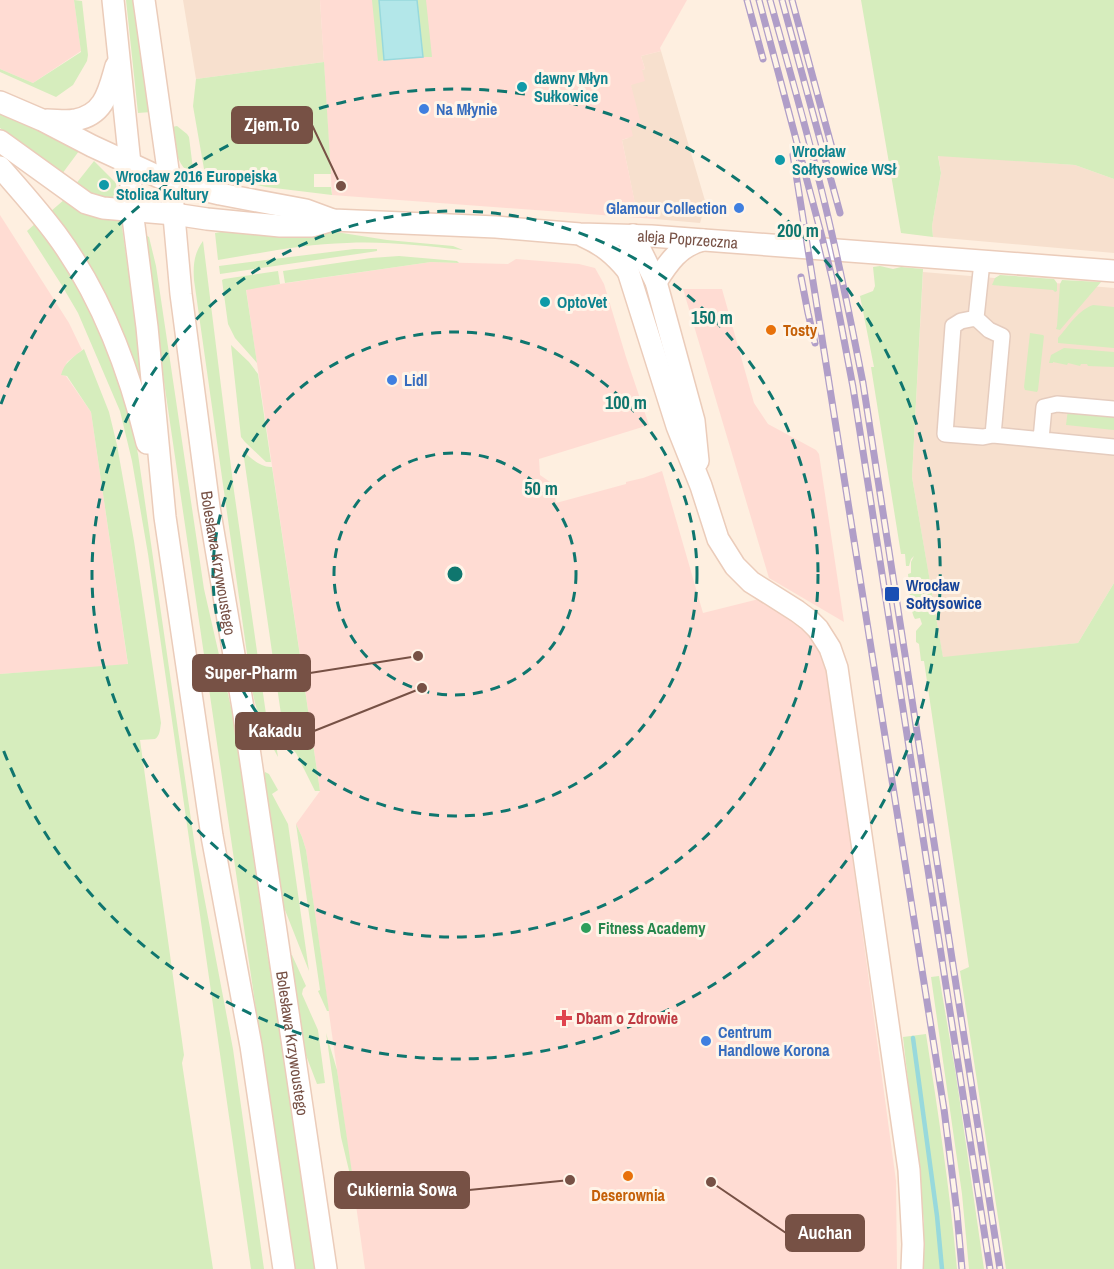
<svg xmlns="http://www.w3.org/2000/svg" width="1114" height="1269" viewBox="0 0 1114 1269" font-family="'Archivo Narrow',sans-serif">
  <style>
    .residential { fill: #f7e0ce }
    .commercial { fill: #ffdcd3 }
    .green { fill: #d6edbd }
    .water { fill: #b3e7e9; stroke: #98d9dc; stroke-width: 1.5 }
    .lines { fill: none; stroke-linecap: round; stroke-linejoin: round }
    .stream { stroke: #98d9dc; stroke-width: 4.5 }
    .street-casing { stroke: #e5ccbe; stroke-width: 18 }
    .secondary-casing { stroke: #ebccba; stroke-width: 24 }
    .street { stroke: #fff; stroke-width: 15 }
    .secondary { stroke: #fff; stroke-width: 21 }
    .rail-casing { stroke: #b09ec8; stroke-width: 7 }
    .rail { stroke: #fff4e8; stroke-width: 4.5; stroke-dasharray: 14; stroke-linecap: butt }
    .ring { fill: none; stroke: #0f766e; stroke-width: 3; stroke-dasharray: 10 8 }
    .culture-dot { fill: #0f9aa8; stroke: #fff4e8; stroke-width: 2 }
    .shop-dot { fill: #3f7fe0; stroke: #fff4e8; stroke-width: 2 }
    .food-dot { fill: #e8710a; stroke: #fff4e8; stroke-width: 2 }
    .transit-dot { fill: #1a4fb4; stroke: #fff4e8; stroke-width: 2 }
    .leisure-dot { fill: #2e9e5b; stroke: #fff4e8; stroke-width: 2 }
    .health-dot { fill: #e0444e; stroke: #fff4e8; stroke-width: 2 }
    .labels { text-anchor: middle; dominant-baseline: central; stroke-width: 6; stroke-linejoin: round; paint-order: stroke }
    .culture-label { font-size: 16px; font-weight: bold; fill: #0d838f; stroke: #fff4e8; text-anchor: start }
    .shop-label { font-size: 16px; font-weight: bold; fill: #366cbe; stroke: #fff4e8; text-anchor: start }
    .street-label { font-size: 16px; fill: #775145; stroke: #fff4e8 }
    .food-label { font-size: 16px; font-weight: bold; fill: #c56008; stroke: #fff4e8; text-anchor: start }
    .transit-label { font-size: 16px; font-weight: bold; fill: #164399; stroke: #fff4e8; text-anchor: start }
    .leisure-label { font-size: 16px; font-weight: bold; fill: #27864d; stroke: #fff4e8; text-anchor: start }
    .health-label { font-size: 16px; font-weight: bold; fill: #be3a42; stroke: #fff4e8; text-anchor: start }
    .centre { fill: #0f766e; stroke: #fff4e8; stroke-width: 3 }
    .ring-label { font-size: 18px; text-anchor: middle; font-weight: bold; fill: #0f766e; stroke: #fff4e8; stroke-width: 6; stroke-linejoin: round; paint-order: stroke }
    .leader { fill: none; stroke: #775145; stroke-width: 2 }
    .callout-dot { fill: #775145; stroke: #fff4e8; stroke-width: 2 }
    .callout { fill: #775145; stroke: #775145; stroke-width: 2 }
    .callout-label { font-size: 18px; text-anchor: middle; font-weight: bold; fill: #fff }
  </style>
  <rect width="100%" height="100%" fill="#feefe0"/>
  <path class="residential" d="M 183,0 L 320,0 L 324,62 L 196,79 Z
    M 661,51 L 706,204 L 700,223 L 655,219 L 655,211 L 636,209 L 622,140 L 628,138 L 631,127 L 631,85 L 642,70 L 645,69 L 641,56 Z
    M 938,155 L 1075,165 L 1114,179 L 1114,253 L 933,237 L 932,226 L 941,173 Z
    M 923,272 L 1114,288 L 1114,583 L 1078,643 L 943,658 L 912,477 Z"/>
  <path class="commercial" d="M 0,0 L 74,0 L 81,51 L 33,83 L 0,69 Z
    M 320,0 L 687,0 L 660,48 L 661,51 L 641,56 L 645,69 L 642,70 L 645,81 L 631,85 L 641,124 L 631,127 L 633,136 L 622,140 L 636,208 L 656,211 L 655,219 L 332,195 Z
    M 0,215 L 69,323 L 82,350 L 67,362 L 62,375 L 66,376 L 91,412 L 128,665 L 0,674 Z
    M 516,259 L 579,264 L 595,268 L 604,284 L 626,357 L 649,425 L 539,459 L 540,475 L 553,484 L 556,503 L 626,484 L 626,482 L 643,478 L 662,471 L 703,613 L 759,599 L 798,624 L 817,645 L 828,677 L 896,1181 L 897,1269 L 365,1269 L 306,850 L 302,837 L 296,824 L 320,791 L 246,289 L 431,262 L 508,264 Z
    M 683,289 L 722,289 L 754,403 L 768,424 L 816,450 L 819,454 L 844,622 L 769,578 Z"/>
  <path class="green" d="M 74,0 L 82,1 L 88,55 L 87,61 L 73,85 L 56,97 L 0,72 L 0,69 L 33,83 L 81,52 Z
    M 126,0 L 135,0 L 151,112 L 138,113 Z
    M 372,0 L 379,0 L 384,60 L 378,61 Z
    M 417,0 L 426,0 L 432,57 L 423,57 Z
    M 861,0 L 1114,0 L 1114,179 L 1075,165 L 938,156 L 941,173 L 932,226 L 933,237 L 901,233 Z
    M 324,62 L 331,174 L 314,174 L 314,187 L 331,187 L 332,195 L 266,187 L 211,174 L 204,169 L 193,106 L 196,79 Z
    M 0,112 L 38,130 L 79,151 L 62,174 L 0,128 Z
    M 177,126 L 187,134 L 189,137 L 194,177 C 175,163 175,149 172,127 Z
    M 94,161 L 116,183 L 117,196 C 102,201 88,194 75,185 Z
    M 65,199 L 121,220 L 146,395 L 50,212 Z
    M 36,223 C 67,266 94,311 113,360 C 125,390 131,423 138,454 L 196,854 L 233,1049 L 264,1269 L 251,1269 L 148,554 L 132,461 L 120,411 L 78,313 L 61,284 L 27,231 Z
    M 232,230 L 336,232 L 387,240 L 453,246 L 463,250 C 424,246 386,241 347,243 C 304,244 261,253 218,260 L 215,233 Z
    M 147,236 L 149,237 L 156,266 L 204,589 L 233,716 L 268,958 L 278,1001 L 317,1269 L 294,1269 L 145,252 L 145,237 Z
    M 203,241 L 234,491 L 268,728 L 276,744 L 278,757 C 264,732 255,711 251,682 L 194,280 C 193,265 194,253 203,241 Z
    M 354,249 L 377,249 L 377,251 L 371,252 L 220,274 L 219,266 Z
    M 399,256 L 457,261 L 459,263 L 431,262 L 285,283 L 283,271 L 371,258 Z
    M 880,266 L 893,269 L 901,267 L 923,269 L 912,477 L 943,657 L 1078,643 L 1114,583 L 1114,1269 L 1006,1269 L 960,971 L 969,967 L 924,661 L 921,661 L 919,644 L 916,642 L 916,631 L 922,624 L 920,618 L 915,619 C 910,611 909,585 908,574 L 911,573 L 911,562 L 914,556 L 911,559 L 909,566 L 906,566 L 905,554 L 901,554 L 871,367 L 874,367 L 860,296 L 873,291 L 875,286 L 873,267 Z
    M 278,271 L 280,284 L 246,290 L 257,363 L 235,338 L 228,324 L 222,280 L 224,279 Z
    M 1000,275 L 1054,279 L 1057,283 L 1057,291 L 1055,292 L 1053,290 L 992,285 L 995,278 Z
    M 1062,280 L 1101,282 L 1060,330 L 1056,329 L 1057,326 L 1060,284 Z
    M 1093,305 L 1114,307 L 1114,348 L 1058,343 L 1058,338 C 1068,327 1078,310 1093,305 Z
    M 1030,333 L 1043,335 L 1044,336 L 1038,390 L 1037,392 L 1025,390 L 1024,387 Z
    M 231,345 L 249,362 L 258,374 L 271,462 L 266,462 L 245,442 L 241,437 Z
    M 1064,348 L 1114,352 L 1114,367 L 1088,366 L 1087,364 L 1081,364 L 1080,366 L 1068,363 L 1067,365 L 1053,362 L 1053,363 L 1049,363 L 1051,355 Z
    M 84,349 L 109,412 L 117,445 L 134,541 L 161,723 C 160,729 160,736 155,739 L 140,740 L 184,1055 L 182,1063 L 213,1269 L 0,1269 L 0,674 L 128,664 L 91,412 L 67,376 L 61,375 C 64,363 74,356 84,349 Z
    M 1068,409 L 1114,413 L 1114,430 L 1066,425 Z
    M 243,451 C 251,458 261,468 272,467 L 320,791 L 315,791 L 296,753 L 285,742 Z
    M 265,772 L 269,774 L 278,790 L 272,794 L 288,824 L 309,971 L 283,905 L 264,776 Z
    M 296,824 L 302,837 L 306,850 L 329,1011 L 327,1011 L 318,991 L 320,990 Z
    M 290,955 L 292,955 L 306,986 L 303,989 L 302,994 L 318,1030 L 325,1083 L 317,1084 L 304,1050 Z
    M 939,976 L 956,1075 L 984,1269 L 969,1269 L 962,1194 L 931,977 Z
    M 326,1033 L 337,1070 L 356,1200 L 341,1137 Z
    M 926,1034 C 938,1112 950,1190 957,1269 L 923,1269 L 924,1222 L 903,1037 Z"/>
  <path class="water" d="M 379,0 L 417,0 L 423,57 L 384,60 Z"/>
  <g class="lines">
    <path class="stream" d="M 913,1038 L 937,1216 L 942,1269"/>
    <defs>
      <path id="street" d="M 982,262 L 976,318 L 989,330 L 1002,336 L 993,435 L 1114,447
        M 976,318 L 961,321 L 953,326 L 945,434 L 983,437 L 993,435
        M 1041,439 L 1044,407 L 1057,404 L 1114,409"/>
      <g id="secondary">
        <path d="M 113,0 L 130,164 L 132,210 L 147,327 L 165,517 L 212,836 L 251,1046 L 284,1269"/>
        <path id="s1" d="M 144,0 L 173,205 L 181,294 L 209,507 L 243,708 L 326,1269"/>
        <path id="s2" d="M 0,102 L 42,120 L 92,146 L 170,182 L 220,194 L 306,210 L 333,220 L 496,227 L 580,234 L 651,236 L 1114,271"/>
        <path d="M 47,120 C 56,120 67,122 75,120 C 105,115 109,90 116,66"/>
        <path d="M 0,141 L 86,203 L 103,208 L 174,214 L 207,219 L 280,226 L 312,226 L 333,220"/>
        <path d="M 0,167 C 19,189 39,211 56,234 C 102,296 129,369 147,443"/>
        <path d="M 633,235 L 629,253 L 628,271 L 677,426 L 701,486 L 718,539 L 735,566 L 751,582 L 797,611 L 809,620 L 818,629 L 830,648 L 837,668 L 909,1170 L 913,1244 L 912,1269"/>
        <path d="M 633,235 L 656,282 L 694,421 L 698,461"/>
        <path d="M 583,236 C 603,245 614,254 628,271"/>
        <path d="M 656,282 C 668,263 680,245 703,240"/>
      </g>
    </defs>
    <use href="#street" class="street-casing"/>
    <use href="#secondary" class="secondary-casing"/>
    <use href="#street" class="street"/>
    <use href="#secondary" class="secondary"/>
    <defs>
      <path id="rail" d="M 747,0 L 763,59
        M 759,0 L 822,237 L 833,282 L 853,387 L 990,1269
        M 770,0 C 790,72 811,144 828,217 C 841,272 852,327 863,383 L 1000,1269
        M 782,0 L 840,213
        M 792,0 L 832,148
        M 793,155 L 944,1109 L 957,1213 L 962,1269
        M 801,277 L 808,313 L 815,343"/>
    </defs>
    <use href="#rail" class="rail-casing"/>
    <use href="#rail" class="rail"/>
  </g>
  <g class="ring">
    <circle cx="455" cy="574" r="121"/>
    <circle cx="455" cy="574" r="242"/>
    <circle cx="455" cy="574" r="363"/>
    <path d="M1 404A485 485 0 1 1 1 744"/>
  </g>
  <g class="culture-dot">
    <circle cx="522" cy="87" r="6"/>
    <circle cx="780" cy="160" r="6"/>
    <circle cx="104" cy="185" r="6"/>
    <circle cx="545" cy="302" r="6"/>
  </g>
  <g class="shop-dot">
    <circle cx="424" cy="109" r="6"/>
    <circle cx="739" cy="208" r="6"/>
    <circle cx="392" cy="380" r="6"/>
    <circle cx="706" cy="1041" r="6"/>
  </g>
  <g class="food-dot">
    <circle cx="771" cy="330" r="6"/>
    <circle cx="628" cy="1176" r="6"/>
  </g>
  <rect class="transit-dot" x="884" y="586" width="16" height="16" rx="3"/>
  <circle class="leisure-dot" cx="586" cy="928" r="6"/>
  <path class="health-dot" d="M561 1009h6v6h6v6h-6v6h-6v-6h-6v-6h6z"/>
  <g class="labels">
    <g class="culture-label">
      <text x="534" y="78">dawny Młyn<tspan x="534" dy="18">Sułkowice</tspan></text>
      <text x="792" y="151">Wrocław<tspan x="792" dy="18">Sołtysowice WSł</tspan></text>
      <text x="116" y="176">Wrocław 2016 Europejska<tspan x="116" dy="18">Stolica Kultury</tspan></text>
      <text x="557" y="302">OptoVet</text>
    </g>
    <g class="shop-label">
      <text x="436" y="109">Na Młynie</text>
      <text x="727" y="208" text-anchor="end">Glamour Collection</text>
      <text x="404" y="380">Lidl</text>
      <text x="718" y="1032">Centrum<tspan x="718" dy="18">Handlowe Korona</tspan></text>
    </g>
    <g class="street-label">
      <text stroke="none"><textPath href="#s2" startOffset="711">aleja Poprzeczna</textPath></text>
      <text stroke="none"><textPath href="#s1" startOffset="568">Bolesława Krzywoustego</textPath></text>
      <text stroke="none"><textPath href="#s1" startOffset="1054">Bolesława Krzywoustego</textPath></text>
    </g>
    <g class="food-label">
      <text x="783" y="330">Tosty</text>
      <text x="628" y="1195" text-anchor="middle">Deserownia</text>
    </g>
    <g class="transit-label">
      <text x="906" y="585">Wrocław<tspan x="906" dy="18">Sołtysowice</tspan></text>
    </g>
    <g class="leisure-label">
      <text x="598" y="928">Fitness Academy</text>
    </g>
    <g class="health-label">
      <text x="576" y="1018">Dbam o Zdrowie</text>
    </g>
  </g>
  <circle cx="455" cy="574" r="9" class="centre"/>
  <g class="ring-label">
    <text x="798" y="237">200 m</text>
    <text x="712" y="324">150 m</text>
    <text x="626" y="409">100 m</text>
    <text x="541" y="495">50 m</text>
  </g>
  <path class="leader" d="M341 186L312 125M418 656L310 673M422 688L314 731M570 1180L469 1190M711 1182L786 1233"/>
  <g class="callout-dot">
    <circle cx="341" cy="186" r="6"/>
    <circle cx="418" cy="656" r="6"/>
    <circle cx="422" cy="688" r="6"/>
    <circle cx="570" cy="1180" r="6"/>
    <circle cx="711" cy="1182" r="6"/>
  </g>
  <g class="callout">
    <rect x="232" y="107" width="80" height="36" rx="6"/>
    <rect x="193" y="655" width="117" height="36" rx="6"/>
    <rect x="236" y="713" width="78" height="36" rx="6"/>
    <rect x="335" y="1172" width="134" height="36" rx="6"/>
    <rect x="786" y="1215" width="78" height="36" rx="6"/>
  </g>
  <g class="callout-label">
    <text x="272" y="131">Zjem.To</text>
    <text x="251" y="679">Super-Pharm</text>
    <text x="275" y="737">Kakadu</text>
    <text x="402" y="1196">Cukiernia Sowa</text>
    <text x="825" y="1239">Auchan</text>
  </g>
</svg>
